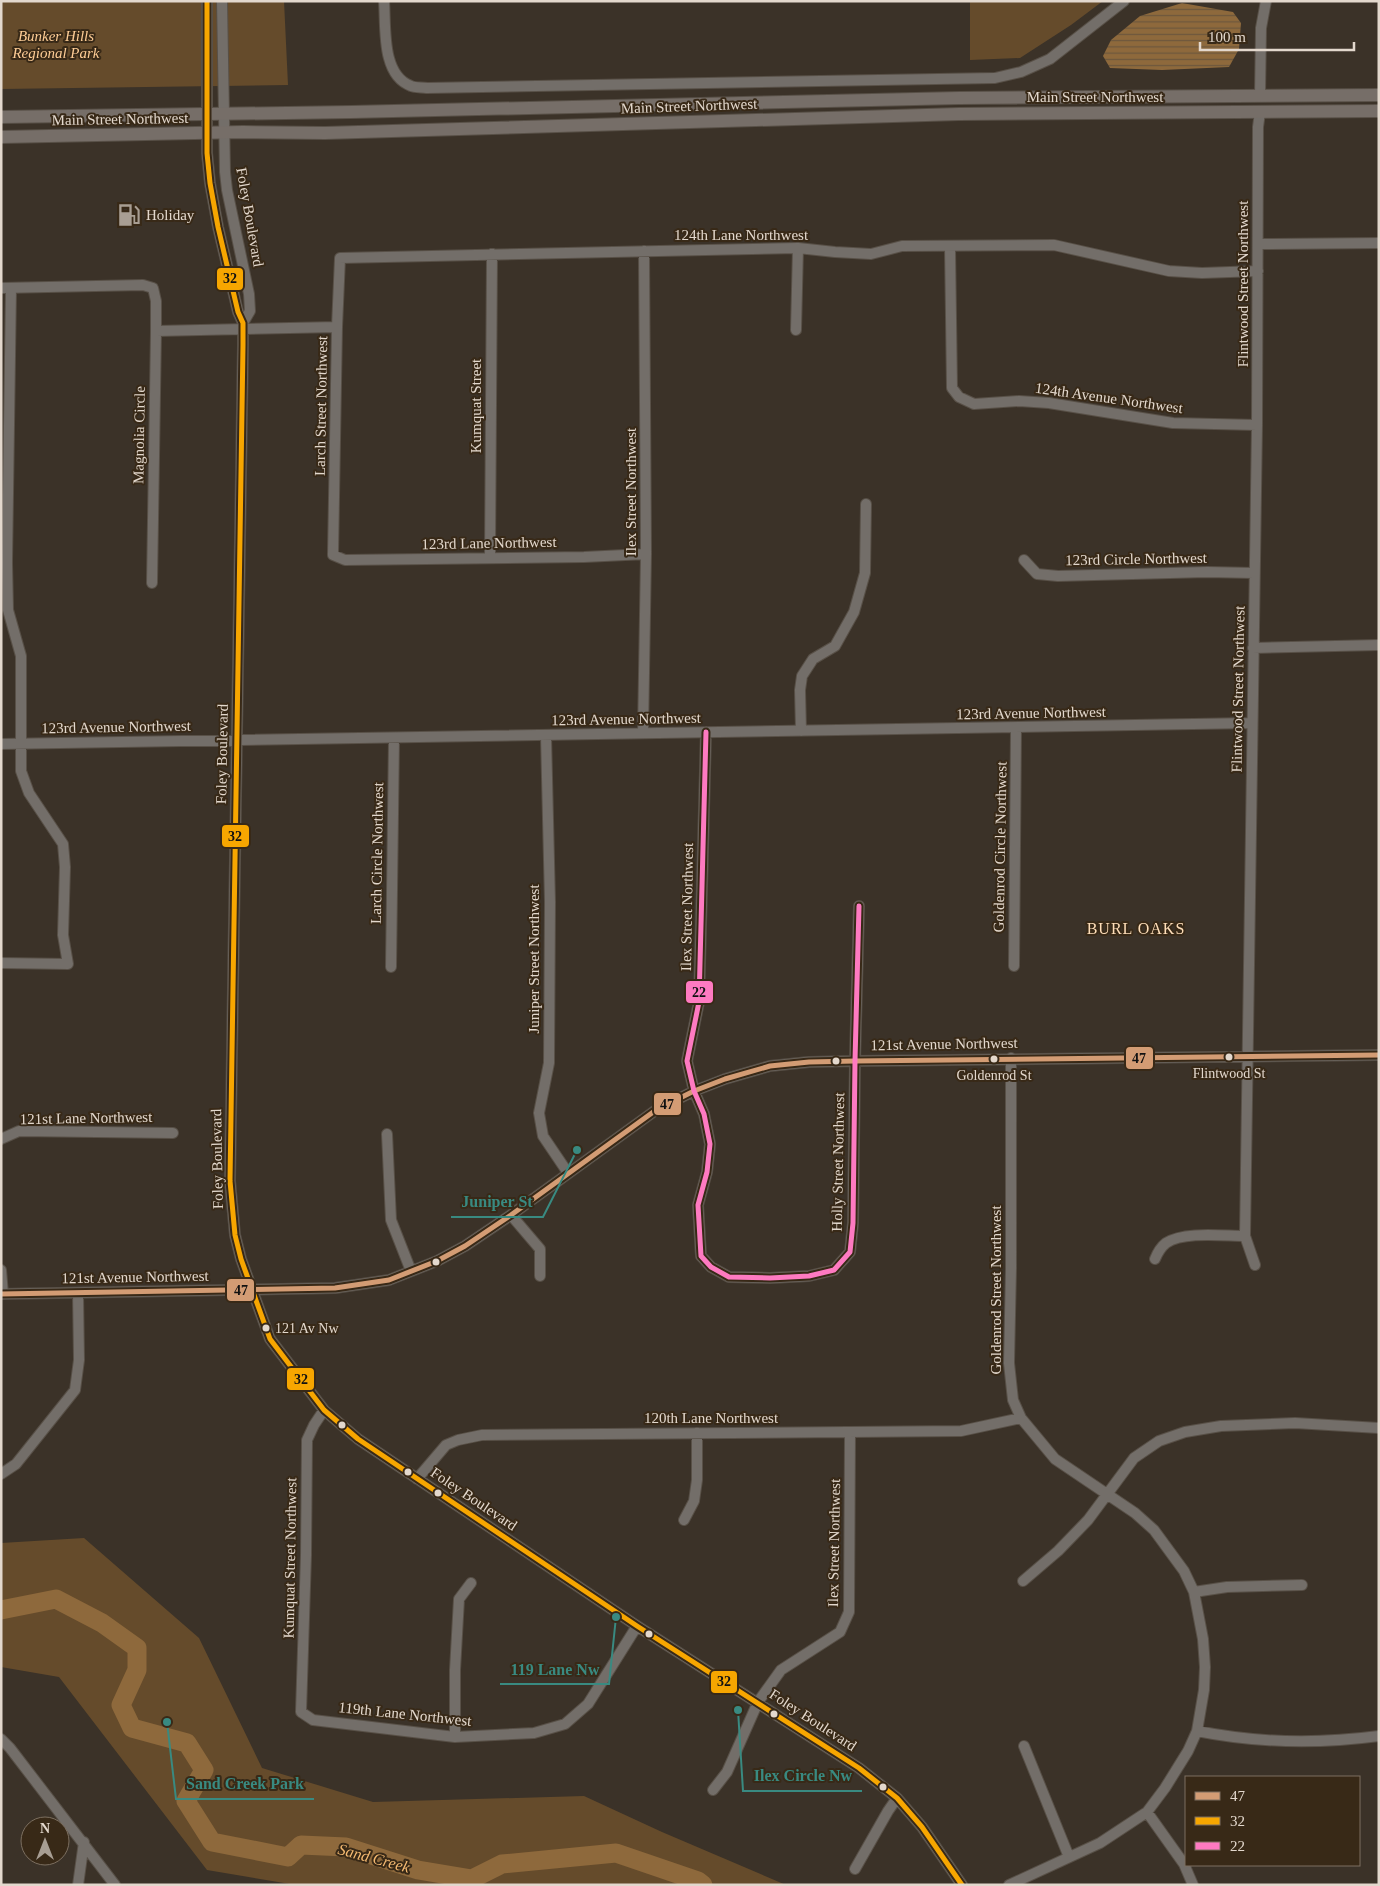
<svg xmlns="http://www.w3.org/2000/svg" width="1380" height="1886" viewBox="0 0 1380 1886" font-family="Georgia,serif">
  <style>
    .park { fill: #654b2b }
    .water { fill: url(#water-rules) }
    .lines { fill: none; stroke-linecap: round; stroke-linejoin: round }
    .river { stroke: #8e693c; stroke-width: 19 }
    .minor-casing { stroke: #585047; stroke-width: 12 }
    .major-casing { stroke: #585047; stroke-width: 14 }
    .minor { stroke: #736e69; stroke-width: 10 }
    .major { stroke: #766e68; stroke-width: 12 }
    .bus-1-casing { stroke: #382917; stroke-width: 9 }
    .bus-2-casing { stroke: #382917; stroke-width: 9 }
    .bus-3-casing { stroke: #382917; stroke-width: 9 }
    .bus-1 { stroke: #d39c74; stroke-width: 5 }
    .bus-2 { stroke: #f7a600; stroke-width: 5 }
    .bus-3 { stroke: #fe7ac1; stroke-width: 5 }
    .bus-dot { fill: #e3d8cd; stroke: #382917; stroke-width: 2 }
    .labels { text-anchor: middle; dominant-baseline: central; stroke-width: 4; stroke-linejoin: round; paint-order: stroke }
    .bus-label { font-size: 14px; fill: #e3d8cd; stroke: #382917 }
    .park-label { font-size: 15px; font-style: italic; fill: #fdcc95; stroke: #382917 }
    .street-label { font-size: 15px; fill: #e3d8cd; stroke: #382917 }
    .poi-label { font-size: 15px; fill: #e3d8cd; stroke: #382917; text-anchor: start }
    .neighbourhood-label { font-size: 16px; letter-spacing: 1px; fill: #fedeb9; stroke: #382917 }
    .water-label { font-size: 16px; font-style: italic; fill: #f5ba72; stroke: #382917 }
    .leader { fill: none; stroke: #398a81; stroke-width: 2 }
    .callout-dot { fill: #398a81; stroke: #382917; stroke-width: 2 }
    .callout-label { font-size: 16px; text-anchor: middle; font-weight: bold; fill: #398a81; stroke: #382917; stroke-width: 4; stroke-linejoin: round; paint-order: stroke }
    .line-badge { stroke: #382917; stroke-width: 2 }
    .pale-badge-label { font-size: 14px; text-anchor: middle; font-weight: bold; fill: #111 }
  </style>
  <defs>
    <pattern id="water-rules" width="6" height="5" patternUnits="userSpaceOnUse" patternTransform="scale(1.25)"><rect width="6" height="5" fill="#8e693c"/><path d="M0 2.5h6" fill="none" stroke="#6d573d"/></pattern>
  </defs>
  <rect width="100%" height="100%" fill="#3b3228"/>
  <path class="park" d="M 1,1 L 284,1 L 288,85 L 1,89 Z
    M 970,1 L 1103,1 L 1071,25 L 1020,58 L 970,60 Z
    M 84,1538 L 199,1638 L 262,1768 L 373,1802 L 584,1796 L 662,1832 L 786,1885 L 296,1885 L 207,1870 L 59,1677 L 1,1667 L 1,1543 Z"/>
  <path class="water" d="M 1182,3 L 1233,12 L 1241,23 L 1239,49 L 1229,67 L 1162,70 L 1110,68 L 1103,56 L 1111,40 L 1140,16 Z"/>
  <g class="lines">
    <path class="river" d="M 1,1610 L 56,1599 L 102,1623 L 137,1648 L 137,1670 L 121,1705 L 132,1728 L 187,1743 L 204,1770 L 186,1801 L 212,1842 L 288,1857 L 301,1845 L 346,1847 L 418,1870 L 472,1879 L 502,1864 L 616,1853 L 698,1881 L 703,1885"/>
    <defs>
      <path id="minor" d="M 207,1 L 207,153 L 210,183 L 218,227 L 238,312 L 243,323 L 243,345 L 230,1181 L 235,1235 L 241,1259 L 270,1339 L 324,1410 L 358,1439 L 637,1626 L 859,1768 L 897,1798 L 922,1827 L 962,1885
        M 222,1 L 225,172 L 227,190 L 249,294 L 250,311 L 243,323
        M 384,1 C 386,27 381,75 411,86 C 415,88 422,87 427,88 L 995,78 L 1021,72 L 1050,59 L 1124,1
        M 1260,96 L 1261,28 L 1266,1
        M 1259,244 L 1379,243
        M 950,247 L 952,388 L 959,397 L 974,404 L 1019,401 L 1049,403 L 1173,423 L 1257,425
        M 1,288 L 143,285 L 153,288 L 156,301 L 156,331 L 152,583
        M 796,330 L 798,248
        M 156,331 L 337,327
        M 646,554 L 584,557 L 345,560 L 333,555 L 337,327 L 340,258 L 798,248 L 835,252 L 871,254 L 902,246 L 1054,245 L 1169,271 L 1202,273 L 1258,271
        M 490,557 L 492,254
        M 1024,560 L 1037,574 L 1058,576 L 1207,572 L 1254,573
        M 1253,648 L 1379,645
        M 801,731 L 800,690 L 802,676 L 813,659 L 835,646 L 854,612 L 865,573 L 866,504
        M 706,732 L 699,1002 L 687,1061 L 694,1091 L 704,1114 L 710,1144 L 707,1172 L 698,1205 L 701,1256 L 711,1267 L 729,1277 L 770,1278 L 809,1276 L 834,1270 L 850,1252 L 853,1223 L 855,1061 L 859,906
        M 643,733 L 646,554 L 644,251
        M 546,736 L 550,902 L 549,1063 L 539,1113 L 543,1136 L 568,1173
        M 1,744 L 1252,723
        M 1,963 L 68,964 L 63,935 L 65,867 L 63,844 L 29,793 L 21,771 L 21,656 L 8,610 L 7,563 L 11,288
        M 1014,966 L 1016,728
        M 391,967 L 394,738
        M 387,1134 L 391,1220 L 411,1271
        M 1,1139 L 19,1131 L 173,1133
        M 511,1215 L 540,1249 L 540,1276
        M 1155,1259 C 1157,1254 1161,1247 1166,1243 C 1184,1231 1224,1236 1245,1236
        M 1255,1265 L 1245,1236 L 1257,425 L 1258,127 L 1260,112
        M 1,1270 L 3,1294
        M 1,1294 L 335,1288 L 389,1280 L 437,1261 L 465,1246 L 511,1215 L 656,1110 L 694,1091 L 725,1079 L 770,1066 L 809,1062 L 855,1061 L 1379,1055
        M 324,1410 L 314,1425 L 307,1440 L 306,1555 L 301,1712 L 313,1720 L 455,1737 L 534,1733 L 565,1724 L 588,1704 L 637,1626
        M 1,1474 L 16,1464 L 75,1390 L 79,1360 L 78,1293
        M 417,1479 L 446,1445 L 458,1440 L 482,1435 L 961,1431 L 1021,1418
        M 684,1520 L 694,1501 L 697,1480 L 697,1433
        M 1023,1581 L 1058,1551 L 1088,1520 L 1134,1458 L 1159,1441 L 1185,1432 L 1221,1426 L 1295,1423 L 1379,1428
        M 1194,1592 L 1227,1587 L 1302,1585
        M 1197,1731 C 1257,1743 1318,1744 1379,1736
        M 455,1737 L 455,1670 L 459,1599 L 471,1583
        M 1,1739 L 10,1748 L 115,1885
        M 1024,1746 L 1069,1857
        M 713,1790 L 727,1772 L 758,1702 L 781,1670 L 840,1632 L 849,1612 L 850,1433
        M 1147,1812 L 1184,1864 L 1193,1885
        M 855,1869 L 888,1811 L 897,1798
        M 78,1885 L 84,1842
        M 1009,1885 L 1100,1843 L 1147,1812 L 1165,1788 L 1188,1751 L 1197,1731 L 1204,1690 L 1205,1667 L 1203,1639 L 1194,1592 L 1184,1571 L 1154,1530 L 1135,1513 L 1055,1459 L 1021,1418 L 1013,1400 L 1009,1363 L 1011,1268 L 1011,1058"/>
      <path id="major" d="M 1,117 L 351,112 L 959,98 L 1379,95
        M 1,137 L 243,132 L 325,133 L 959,114 L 1379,111"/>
    </defs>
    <use href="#minor" class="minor-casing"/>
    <use href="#major" class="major-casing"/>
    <use href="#minor" class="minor"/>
    <use href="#major" class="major"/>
    <defs>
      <path id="bus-1" d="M 1,1294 L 335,1288 L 389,1280 L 437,1261 L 465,1246 L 511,1215 L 656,1110 L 694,1091 L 725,1079 L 770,1066 L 809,1062 L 855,1061 L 1379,1055"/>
      <path id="bus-2" d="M 207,1 L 207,153 L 210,183 L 218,227 L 238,312 L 243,323 L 243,345 L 230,1181 L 235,1235 L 241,1259 L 270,1339 L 324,1410 L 358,1439 L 637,1626 L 859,1768 L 897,1798 L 922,1827 L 962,1885"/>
      <path id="bus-3" d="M 706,732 L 699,1002 L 687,1061 L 694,1091 L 704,1114 L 710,1144 L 707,1172 L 698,1205 L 701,1256 L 711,1267 L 729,1277 L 770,1278 L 809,1276 L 834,1270 L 850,1252 L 853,1223 L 855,1061 L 859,906"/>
    </defs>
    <use href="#bus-1" class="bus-1-casing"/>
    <use href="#bus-2" class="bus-2-casing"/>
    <use href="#bus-3" class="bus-3-casing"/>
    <use href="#bus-1" class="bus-1"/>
    <use href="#bus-2" class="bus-2"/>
    <use href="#bus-3" class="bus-3"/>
  </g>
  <defs>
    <symbol id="fuel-bare" viewBox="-9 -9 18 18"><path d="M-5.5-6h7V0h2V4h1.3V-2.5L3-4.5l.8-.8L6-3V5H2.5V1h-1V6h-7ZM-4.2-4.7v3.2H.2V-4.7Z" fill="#a89e93" stroke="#382917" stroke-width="2.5" paint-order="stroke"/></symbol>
  </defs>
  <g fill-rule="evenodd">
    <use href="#fuel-bare" x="113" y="199" width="32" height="32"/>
  </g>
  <g class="bus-dot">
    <circle cx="1229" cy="1057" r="4.5"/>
    <circle cx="994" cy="1059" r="4.5"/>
    <circle cx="836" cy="1061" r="4.5"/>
    <circle cx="436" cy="1262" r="4.5"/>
    <circle cx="266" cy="1328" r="4.5"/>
    <circle cx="342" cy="1425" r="4.5"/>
    <circle cx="408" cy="1472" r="4.5"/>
    <circle cx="438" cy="1493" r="4.5"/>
    <circle cx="649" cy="1634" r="4.5"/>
    <circle cx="774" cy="1714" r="4.5"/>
    <circle cx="883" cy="1787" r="4.5"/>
  </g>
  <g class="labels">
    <g class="bus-label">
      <text x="1229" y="1073">Flintwood St</text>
      <text x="994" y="1075">Goldenrod St</text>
      <text x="275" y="1328" text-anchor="start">121 Av Nw</text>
    </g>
    <g class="park-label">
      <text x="56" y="36">Bunker Hills<tspan x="56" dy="17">Regional Park</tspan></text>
    </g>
    <g class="street-label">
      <text x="1095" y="97">Main Street Northwest</text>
      <text transform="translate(689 106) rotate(-2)">Main Street Northwest</text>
      <text transform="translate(120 119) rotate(-1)">Main Street Northwest</text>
      <text transform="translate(250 217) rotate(80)">Foley Boulevard</text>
      <text x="741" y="235">124th Lane Northwest</text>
      <text transform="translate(1243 284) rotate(-90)">Flintwood Street Northwest</text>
      <text transform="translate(1109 398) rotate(8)">124th Avenue Northwest</text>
      <text transform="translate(321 406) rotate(-89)">Larch Street Northwest</text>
      <text transform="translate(476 406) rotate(-90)">Kumquat Street</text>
      <text transform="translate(139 435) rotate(-89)">Magnolia Circle</text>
      <text transform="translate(631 492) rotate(-90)">Ilex Street Northwest</text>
      <text transform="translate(489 543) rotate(-1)">123rd Lane Northwest</text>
      <text transform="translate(1136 559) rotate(-1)">123rd Circle Northwest</text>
      <text transform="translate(1238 689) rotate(-89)">Flintwood Street Northwest</text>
      <text transform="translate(1031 713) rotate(-1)">123rd Avenue Northwest</text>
      <text transform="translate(626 719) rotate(-1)">123rd Avenue Northwest</text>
      <text transform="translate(116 727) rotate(-1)">123rd Avenue Northwest</text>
      <text transform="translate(222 754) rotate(-89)">Foley Boulevard</text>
      <text transform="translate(1000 847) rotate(-89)">Goldenrod Circle Northwest</text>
      <text transform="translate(377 853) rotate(-89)">Larch Circle Northwest</text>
      <text transform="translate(687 907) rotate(-89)">Ilex Street Northwest</text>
      <text transform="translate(534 959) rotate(-90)">Juniper Street Northwest</text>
      <text transform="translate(944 1044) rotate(-1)">121st Avenue Northwest</text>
      <text transform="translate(86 1118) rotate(-1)">121st Lane Northwest</text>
      <text transform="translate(217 1159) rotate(-91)">Foley Boulevard</text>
      <text transform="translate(838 1162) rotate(-89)">Holly Street Northwest</text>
      <text transform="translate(135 1277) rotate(-1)">121st Avenue Northwest</text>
      <text transform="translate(996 1290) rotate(-90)">Goldenrod Street Northwest</text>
      <text x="711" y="1418">120th Lane Northwest</text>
      <text transform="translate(474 1499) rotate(34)">Foley Boulevard</text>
      <text transform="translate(834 1543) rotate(-89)">Ilex Street Northwest</text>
      <text transform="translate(290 1558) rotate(-89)">Kumquat Street Northwest</text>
      <text transform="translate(405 1714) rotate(6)">119th Lane Northwest</text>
      <text transform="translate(813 1720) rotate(33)">Foley Boulevard</text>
    </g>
    <g class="poi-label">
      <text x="146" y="215">Holiday</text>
    </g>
    <g class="neighbourhood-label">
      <text x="1136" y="928">BURL OAKS</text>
    </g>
    <g class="water-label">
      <text transform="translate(374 1858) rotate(15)">Sand Creek</text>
    </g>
  </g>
  <path class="leader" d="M577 1150L543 1217H451M616 1617L609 1684H500M738 1710L743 1791H862M167 1722L176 1799H314"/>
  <g class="callout-dot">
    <circle cx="577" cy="1150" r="5"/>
    <circle cx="616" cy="1617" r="5"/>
    <circle cx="738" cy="1710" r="5"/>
    <circle cx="167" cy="1722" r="5"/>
  </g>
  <g class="callout-label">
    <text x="497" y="1207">Juniper St</text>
    <text x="555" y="1675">119 Lane Nw</text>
    <text x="803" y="1781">Ilex Circle Nw</text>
    <text x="245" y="1789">Sand Creek Park</text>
  </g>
  <g class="line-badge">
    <rect x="216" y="267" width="28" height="24" rx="5" fill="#f7a600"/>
    <rect x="221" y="824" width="29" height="24" rx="5" fill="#f7a600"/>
    <rect x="685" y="980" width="29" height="24" rx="5" fill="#fe7ac1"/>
    <rect x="1125" y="1046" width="29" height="24" rx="5" fill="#d39c74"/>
    <rect x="653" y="1092" width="29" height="24" rx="5" fill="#d39c74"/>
    <rect x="226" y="1278" width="29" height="24" rx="5" fill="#d39c74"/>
    <rect x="286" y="1367" width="29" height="24" rx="5" fill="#f7a600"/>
    <rect x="710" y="1670" width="28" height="24" rx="5" fill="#f7a600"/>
  </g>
  <g class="pale-badge-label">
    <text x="230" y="283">32</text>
    <text x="235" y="841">32</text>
    <text x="699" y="997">22</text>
    <text x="1139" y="1063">47</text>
    <text x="667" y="1109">47</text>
    <text x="241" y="1295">47</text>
    <text x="301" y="1384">32</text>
    <text x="724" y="1686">32</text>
  </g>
  <rect width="1380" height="1886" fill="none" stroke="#e3d8cd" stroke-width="5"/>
  <rect x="1185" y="1776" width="175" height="90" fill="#382917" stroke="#7c6f60"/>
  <rect x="1195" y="1792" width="25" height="8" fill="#d39c74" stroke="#7c6f60"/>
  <text x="1230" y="1801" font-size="15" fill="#e3d8cd">47</text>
  <rect x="1195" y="1817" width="25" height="8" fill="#f7a600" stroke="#7c6f60"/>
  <text x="1230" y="1826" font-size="15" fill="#e3d8cd">32</text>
  <rect x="1195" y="1842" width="25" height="8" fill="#fe7ac1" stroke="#7c6f60"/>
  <text x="1230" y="1851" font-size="15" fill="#e3d8cd">22</text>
  <g transform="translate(45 1841)"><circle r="24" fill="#382917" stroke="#7c6f60"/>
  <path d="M0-4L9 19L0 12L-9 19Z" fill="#a89e93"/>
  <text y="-8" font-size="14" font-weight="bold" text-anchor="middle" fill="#e3d8cd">N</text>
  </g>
  <path d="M1200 42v8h154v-8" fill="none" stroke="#e3d8cd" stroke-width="2.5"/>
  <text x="1208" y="42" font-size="15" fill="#e3d8cd" stroke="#382917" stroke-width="4" paint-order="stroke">100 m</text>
</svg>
